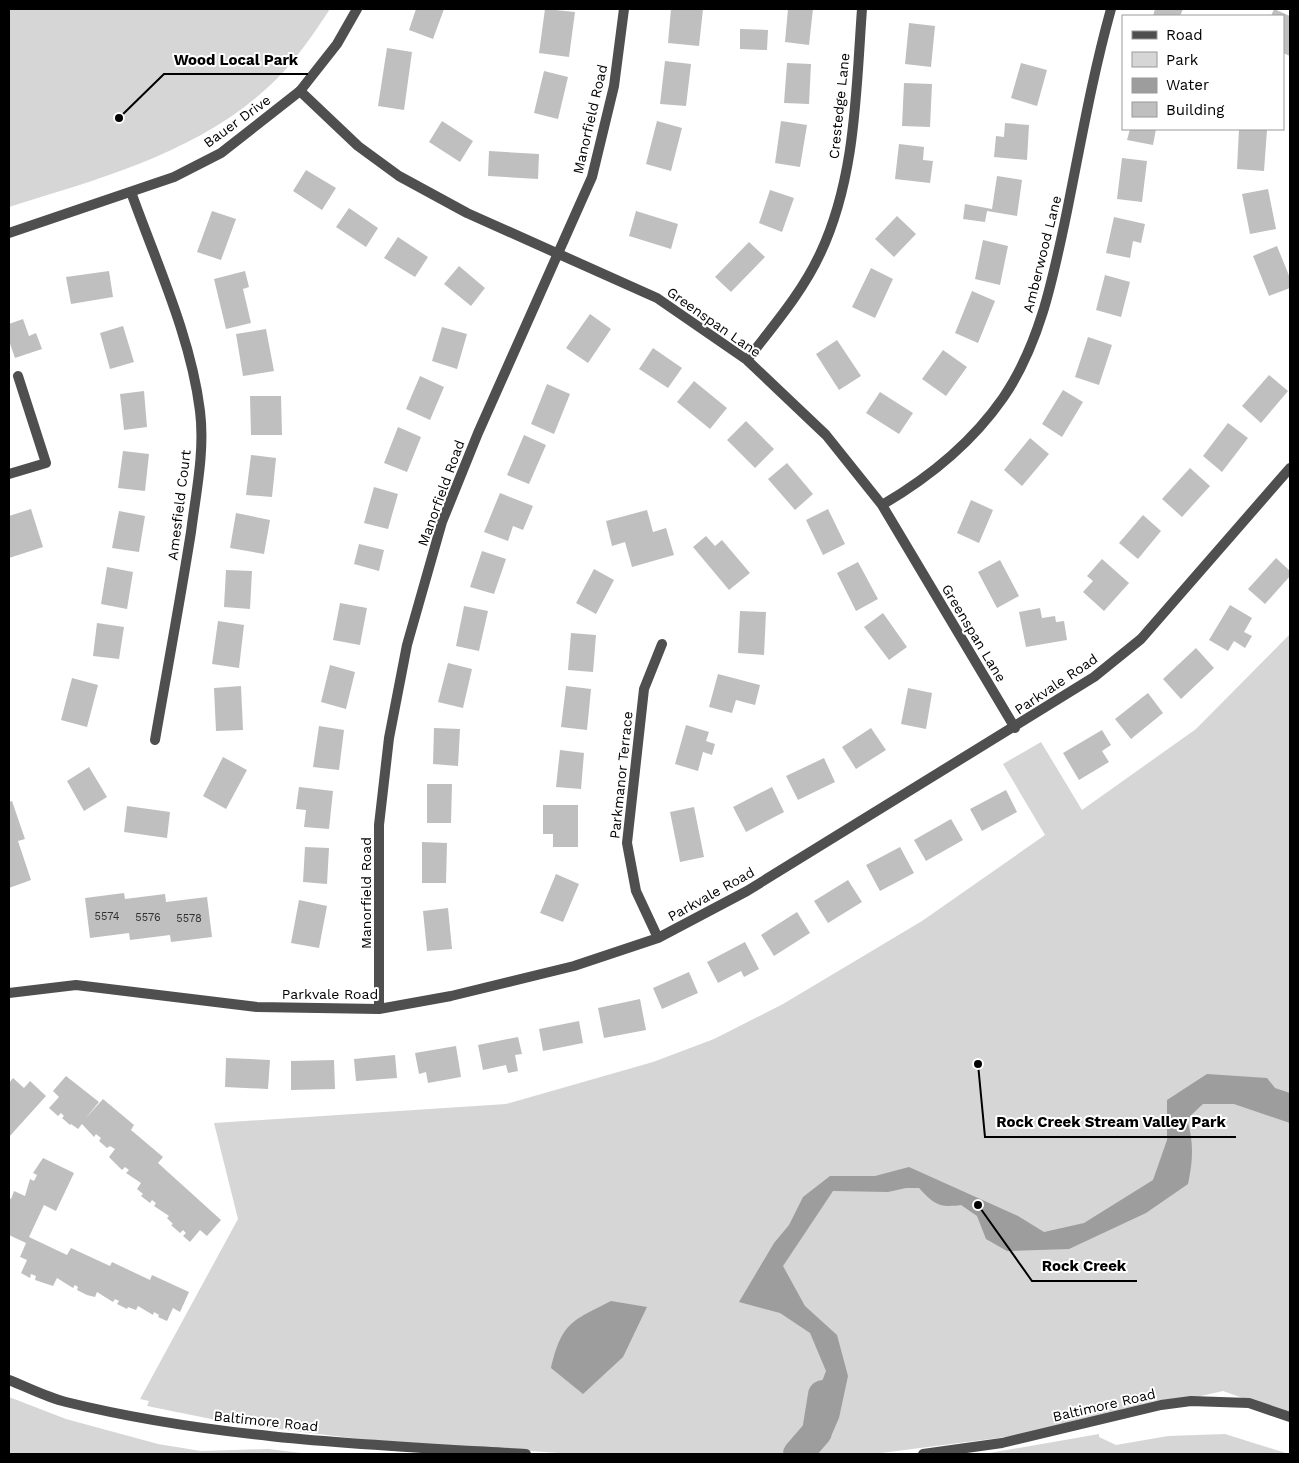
<svg xmlns="http://www.w3.org/2000/svg" width="1299" height="1463" viewBox="0 0 1299 1463" font-family="'Work Sans',sans-serif">
  <style>
    .green { fill: #d6d6d6 }
    .water { fill: #9d9d9d }
    .lines { fill: none; stroke-linecap: round; stroke-linejoin: round }
    .river { stroke: #9d9d9d; stroke-width: 30 }
    .building { fill: #bfbfbf }
    .minor { stroke: #4f4f4f; stroke-width: 10 }
    .tertiary { stroke: #4f4f4f; stroke-width: 10 }
    .labels { text-anchor: middle; dominant-baseline: central; stroke-width: 4; stroke-linejoin: round; paint-order: stroke }
    .number-label { font-size: 11px; fill: #303030 }
    .street-label { font-size: 14px; fill: #000; stroke: #fff }
    .leader { fill: none; stroke: #000; stroke-width: 2 }
    .callout-dot { fill: #000; stroke: #fff; stroke-width: 2 }
    .callout-label { font-size: 15px; text-anchor: middle; font-weight: bold; fill: #000; stroke: #fff; stroke-width: 4; stroke-linejoin: round; paint-order: stroke }
  </style>
  <rect width="100%" height="100%" fill="#fff"/>
  <path class="green" d="M 9,9 L 330,9 C 318,27 306,45 292,62 C 222,146 109,176 9,207 Z
    M 1290,634 L 1290,1415 L 1223,1391 L 1038,1433 L 873,1454 L 574,1454 L 359,1439 L 231,1423 L 147,1406 L 149,1401 L 140,1399 L 238,1219 L 214,1123 L 506,1104 L 653,1062 L 714,1039 L 783,1004 L 922,921 L 1045,835 L 1003,764 L 1041,742 L 1082,810 L 1196,729 Z
    M 9,1397 L 66,1419 L 158,1444 L 201,1451 L 268,1449 L 310,1454 L 9,1454 Z
    M 1099,1434 L 1099,1437 L 1116,1445 L 1168,1436 L 1225,1434 L 1289,1454 L 984,1454 Z"/>
  <path class="water" d="M 1207,1074 L 1267,1078 L 1275,1088 L 1290,1093 L 1290,1123 L 1234,1104 L 1203,1104 L 1187,1119 C 1194,1142 1193,1161 1188,1184 L 1146,1213 L 1069,1249 L 1007,1251 L 986,1239 L 977,1216 L 961,1205 C 938,1208 934,1204 919,1188 L 906,1188 L 888,1192 L 833,1191 L 783,1266 L 805,1306 L 837,1335 L 848,1376 L 839,1418 L 832,1434 L 802,1433 L 826,1371 L 810,1333 L 780,1313 L 739,1302 L 774,1243 L 789,1225 L 803,1197 L 830,1176 L 875,1176 L 909,1167 L 1018,1216 L 1044,1232 L 1084,1223 L 1153,1180 L 1167,1140 L 1167,1100 Z
    M 611,1301 L 647,1307 L 623,1357 L 583,1394 L 551,1368 C 562,1322 572,1321 611,1301 Z"/>
  <g class="lines">
    <path class="river" d="M 798,1454 L 817,1432 L 823,1395"/>
  </g>
  <path class="building" d="M 416,9 L 444,9 L 433,39 L 409,30 Z
    M 545,9 L 575,12 L 569,57 L 539,53 Z
    M 671,9 L 703,9 L 699,46 L 668,43 Z
    M 788,9 L 813,9 L 809,45 L 785,42 Z
    M 1155,9 L 1183,9 L 1180,16 L 1153,16 Z
    M 1274,9 L 1290,16 L 1290,56 L 1283,53 L 1283,16 L 1271,16 Z
    M 909,23 L 935,26 L 931,67 L 905,64 Z
    M 740,29 L 768,30 L 767,50 L 740,49 Z
    M 387,48 L 412,52 L 404,110 L 378,106 Z
    M 665,61 L 691,64 L 686,106 L 660,104 Z
    M 787,63 L 811,64 L 809,104 L 784,103 Z
    M 1021,63 L 1047,70 L 1037,106 L 1011,98 Z
    M 544,71 L 568,77 L 558,119 L 534,113 Z
    M 904,83 L 932,84 L 930,127 L 902,126 Z
    M 442,121 L 473,141 L 460,162 L 429,142 Z
    M 657,121 L 682,128 L 671,171 L 646,164 Z
    M 781,121 L 807,125 L 800,167 L 775,163 Z
    M 1005,123 L 1029,125 L 1027,160 L 994,157 L 996,136 L 1004,137 Z
    M 1130,129 L 1156,129 L 1153,145 L 1127,140 Z
    M 1239,129 L 1267,130 L 1264,171 L 1237,169 Z
    M 899,144 L 924,147 L 923,160 L 933,161 L 930,183 L 895,179 Z
    M 489,151 L 539,154 L 538,179 L 488,176 Z
    M 1122,158 L 1147,161 L 1142,202 L 1117,199 Z
    M 306,170 L 336,188 L 322,210 L 293,191 Z
    M 997,176 L 1022,180 L 1017,216 L 987,211 L 985,222 L 963,219 L 965,204 L 992,209 Z
    M 1268,189 L 1276,229 L 1250,234 L 1242,194 Z
    M 770,190 L 794,198 L 782,232 L 759,223 Z
    M 349,208 L 378,228 L 366,247 L 336,227 Z
    M 212,211 L 236,219 L 221,260 L 197,252 Z
    M 636,211 L 678,224 L 671,249 L 629,236 Z
    M 897,216 L 916,234 L 894,257 L 875,239 Z
    M 1114,217 L 1145,224 L 1141,243 L 1133,241 L 1130,258 L 1106,253 Z
    M 398,237 L 428,257 L 415,277 L 384,258 Z
    M 983,240 L 1008,246 L 1000,285 L 975,279 Z
    M 749,242 L 765,257 L 731,292 L 715,277 Z
    M 1277,246 L 1290,278 L 1290,288 L 1269,296 L 1253,256 Z
    M 459,266 L 485,288 L 471,306 L 444,284 Z
    M 871,268 L 893,279 L 875,318 L 852,307 Z
    M 109,271 L 113,297 L 71,304 L 66,277 Z
    M 245,271 L 249,287 L 243,289 L 251,323 L 226,329 L 214,279 Z
    M 1105,275 L 1130,282 L 1121,317 L 1096,310 Z
    M 972,291 L 995,301 L 978,343 L 955,333 Z
    M 590,314 L 611,329 L 588,363 L 566,348 Z
    M 23,319 L 29,336 L 36,333 L 42,349 L 15,358 L 9,341 L 9,324 Z
    M 123,326 L 134,362 L 110,369 L 100,333 Z
    M 442,327 L 467,334 L 457,369 L 432,361 Z
    M 266,329 L 274,371 L 243,376 L 236,334 Z
    M 1088,337 L 1112,345 L 1099,385 L 1075,377 Z
    M 837,340 L 861,376 L 839,390 L 816,354 Z
    M 653,348 L 682,368 L 668,388 L 639,369 Z
    M 943,350 L 967,367 L 946,396 L 922,379 Z
    M 1269,375 L 1288,391 L 1261,423 L 1242,406 Z
    M 420,376 L 444,387 L 430,420 L 406,409 Z
    M 694,381 L 727,408 L 710,429 L 677,402 Z
    M 547,384 L 570,394 L 554,434 L 531,424 Z
    M 1063,390 L 1083,402 L 1062,437 L 1042,424 Z
    M 144,391 L 147,427 L 124,430 L 120,394 Z
    M 880,392 L 913,413 L 899,434 L 866,413 Z
    M 250,396 L 281,396 L 282,435 L 251,435 Z
    M 746,421 L 774,449 L 755,468 L 727,440 Z
    M 1228,423 L 1248,438 L 1222,472 L 1203,456 Z
    M 398,427 L 421,437 L 407,472 L 384,463 Z
    M 524,435 L 546,445 L 529,484 L 507,475 Z
    M 1030,438 L 1049,454 L 1022,486 L 1004,470 Z
    M 123,451 L 149,454 L 145,491 L 118,488 Z
    M 251,455 L 276,458 L 272,497 L 246,495 Z
    M 787,463 L 813,494 L 795,510 L 768,479 Z
    M 1190,468 L 1210,486 L 1182,517 L 1162,499 Z
    M 374,487 L 398,494 L 388,529 L 364,523 Z
    M 500,493 L 533,506 L 523,530 L 513,526 L 508,541 L 484,532 Z
    M 971,500 L 993,510 L 979,543 L 957,533 Z
    M 31,509 L 43,547 L 9,558 L 9,516 Z
    M 828,509 L 845,544 L 823,555 L 806,520 Z
    M 647,510 L 653,532 L 666,528 L 674,555 L 632,567 L 625,542 L 612,546 L 606,521 Z
    M 119,511 L 145,516 L 139,552 L 112,548 Z
    M 236,513 L 270,520 L 264,554 L 230,548 Z
    M 1143,515 L 1161,531 L 1138,559 L 1119,543 Z
    M 706,536 L 715,546 L 722,540 L 750,573 L 729,590 L 693,547 Z
    M 359,544 L 384,550 L 379,571 L 354,564 Z
    M 482,551 L 506,559 L 494,594 L 470,587 Z
    M 1276,558 L 1290,571 L 1290,576 L 1265,604 L 1248,589 Z
    M 1102,559 L 1129,583 L 1104,611 L 1083,592 L 1093,581 L 1087,576 Z
    M 1000,560 L 1019,596 L 997,608 L 978,572 Z
    M 858,562 L 878,599 L 856,611 L 837,573 Z
    M 107,567 L 133,572 L 127,609 L 101,604 Z
    M 594,569 L 614,580 L 596,614 L 576,603 Z
    M 226,570 L 252,571 L 250,609 L 224,607 Z
    M 340,603 L 367,608 L 360,645 L 333,640 Z
    M 1230,605 L 1252,618 L 1244,632 L 1252,636 L 1245,648 L 1234,641 L 1228,651 L 1209,640 Z
    M 464,606 L 488,611 L 479,651 L 456,646 Z
    M 1040,608 L 1042,618 L 1055,616 L 1056,622 L 1064,621 L 1067,640 L 1026,647 L 1019,612 Z
    M 740,611 L 766,612 L 764,655 L 738,653 Z
    M 883,613 L 907,647 L 889,660 L 864,627 Z
    M 218,621 L 244,625 L 239,668 L 212,664 Z
    M 97,623 L 124,627 L 119,659 L 93,656 Z
    M 571,633 L 596,635 L 593,672 L 568,670 Z
    M 1196,648 L 1214,668 L 1181,699 L 1163,679 Z
    M 448,663 L 472,669 L 463,708 L 438,702 Z
    M 330,665 L 355,672 L 346,709 L 321,702 Z
    M 718,674 L 760,685 L 755,705 L 736,700 L 732,713 L 709,707 Z
    M 72,678 L 98,685 L 87,727 L 61,720 Z
    M 241,686 L 243,730 L 216,731 L 214,688 Z
    M 566,686 L 591,689 L 587,730 L 561,727 Z
    M 908,688 L 932,693 L 926,729 L 901,724 Z
    M 1148,693 L 1163,713 L 1131,739 L 1115,719 Z
    M 686,725 L 709,732 L 706,741 L 715,744 L 712,755 L 703,752 L 698,771 L 675,764 Z
    M 319,726 L 344,730 L 339,770 L 313,767 Z
    M 434,728 L 460,729 L 458,766 L 433,764 Z
    M 871,728 L 886,750 L 856,769 L 842,747 Z
    M 1102,730 L 1111,745 L 1102,751 L 1109,762 L 1079,780 L 1063,753 Z
    M 560,750 L 584,753 L 581,789 L 556,787 Z
    M 223,757 L 247,770 L 226,809 L 203,796 Z
    M 824,758 L 835,782 L 798,800 L 786,776 Z
    M 89,767 L 107,797 L 84,811 L 67,781 Z
    M 427,784 L 452,784 L 451,823 L 427,823 Z
    M 299,787 L 333,791 L 329,829 L 304,827 L 306,810 L 296,809 Z
    M 772,787 L 784,812 L 746,832 L 733,807 Z
    M 1006,790 L 1017,812 L 982,831 L 970,809 Z
    M 12,801 L 25,839 L 18,841 L 31,880 L 9,888 L 9,802 Z
    M 543,805 L 578,805 L 578,847 L 553,847 L 553,834 L 543,834 Z
    M 127,806 L 170,812 L 167,838 L 124,832 Z
    M 694,807 L 704,857 L 680,862 L 670,812 Z
    M 951,819 L 963,840 L 926,861 L 914,840 Z
    M 422,842 L 447,843 L 446,883 L 422,883 Z
    M 305,847 L 329,848 L 327,884 L 303,882 Z
    M 900,847 L 914,873 L 880,891 L 866,865 Z
    M 556,874 L 579,884 L 563,922 L 540,913 Z
    M 848,880 L 862,902 L 828,923 L 814,901 Z
    M 124,893 L 125,899 L 165,894 L 166,902 L 207,897 L 212,937 L 171,942 L 170,935 L 130,940 L 129,933 L 90,938 L 85,898 Z
    M 299,900 L 327,906 L 319,948 L 291,943 Z
    M 448,908 L 452,949 L 427,951 L 423,911 Z
    M 797,912 L 810,933 L 774,956 L 761,935 Z
    M 745,942 L 759,969 L 744,977 L 741,971 L 718,983 L 707,962 Z
    M 689,972 L 698,993 L 662,1009 L 653,988 Z
    M 640,999 L 646,1030 L 604,1038 L 598,1008 Z
    M 579,1021 L 583,1043 L 543,1051 L 539,1029 Z
    M 518,1037 L 522,1054 L 515,1055 L 518,1071 L 508,1073 L 506,1065 L 483,1070 L 478,1045 Z
    M 456,1046 L 461,1077 L 428,1083 L 426,1072 L 419,1074 L 415,1053 Z
    M 395,1055 L 397,1078 L 356,1081 L 354,1059 Z
    M 226,1058 L 270,1060 L 268,1089 L 225,1087 Z
    M 334,1060 L 335,1089 L 291,1090 L 291,1061 Z
    M 66,1076 L 99,1102 L 85,1119 L 103,1099 L 134,1125 L 131,1130 L 163,1157 L 158,1163 L 221,1220 L 207,1236 L 200,1230 L 190,1242 L 183,1236 L 186,1233 L 183,1230 L 180,1233 L 171,1225 L 173,1224 L 167,1218 L 169,1216 L 154,1206 L 156,1203 L 152,1200 L 150,1203 L 141,1196 L 143,1194 L 137,1189 L 141,1183 L 126,1173 L 129,1170 L 125,1167 L 122,1170 L 109,1157 L 115,1149 L 110,1146 L 107,1148 L 99,1141 L 101,1138 L 96,1134 L 94,1137 L 82,1124 L 78,1129 L 71,1124 L 70,1125 L 62,1118 L 64,1116 L 61,1113 L 58,1116 L 49,1108 L 59,1097 L 53,1091 Z
    M 13,1078 L 24,1088 L 30,1081 L 46,1096 L 9,1137 L 9,1083 Z
    M 43,1158 L 74,1173 L 56,1211 L 44,1205 L 29,1237 L 67,1255 L 71,1248 L 110,1266 L 112,1262 L 150,1280 L 152,1275 L 189,1292 L 180,1312 L 173,1308 L 167,1321 L 158,1317 L 159,1315 L 154,1312 L 153,1315 L 138,1306 L 136,1310 L 128,1307 L 127,1309 L 117,1304 L 119,1301 L 115,1299 L 113,1302 L 97,1292 L 95,1297 L 87,1295 L 77,1290 L 78,1287 L 75,1285 L 73,1288 L 57,1278 L 53,1286 L 35,1280 L 36,1276 L 31,1274 L 30,1278 L 21,1273 L 27,1260 L 20,1257 L 26,1243 L 9,1235 L 9,1198 L 11,1199 L 14,1191 L 25,1196 L 30,1179 L 34,1181 L 37,1175 L 33,1173 Z"/>
  <g class="lines">
    <path class="minor" d="M 300,91 L 358,146 L 399,176 L 467,213 L 657,298 L 747,360 L 826,435 L 882,505 L 1015,728
      M 131,192 C 156,262 191,337 200,411 C 205,451 196,492 191,532 C 180,601 167,671 155,740
      M 747,360 C 773,326 802,293 820,254 C 856,178 856,90 862,9
      M 9,474 L 46,463 L 18,376
      M 882,505 C 930,477 971,444 1003,398 C 1040,344 1053,278 1066,216 C 1080,147 1092,77 1111,9
      M 658,938 L 636,891 L 627,843 L 644,689 L 662,644
      M 9,993 L 76,985 L 257,1007 L 379,1009 L 451,996 L 574,966 L 658,938 L 747,891 L 1094,677 L 1141,639 L 1290,468
      M 379,1009 L 379,825 L 389,738 L 407,645 L 442,522 L 478,433 L 592,177 L 614,86 L 624,9"/>
    <path class="tertiary" d="M 9,233 L 174,177 L 221,153 L 300,91 L 337,44 L 357,9
      M 9,1380 C 27,1387 46,1397 66,1402 C 216,1439 372,1445 526,1454
      M 923,1454 L 1002,1443 L 1161,1405 L 1191,1401 L 1249,1403 L 1290,1417"/>
  </g>
  <g class="labels">
    <g class="number-label">
      <text x="107" y="916">5574</text>
      <text x="148" y="917">5576</text>
      <text x="189" y="918">5578</text>
    </g>
    <g class="street-label">
      <text transform="translate(839 106) rotate(-84)">Crestedge Lane</text>
      <text transform="translate(590 119) rotate(-77)">Manorfield Road</text>
      <text transform="translate(237 121) rotate(-36)">Bauer Drive</text>
      <text transform="translate(1042 254) rotate(-76)">Amberwood Lane</text>
      <text transform="translate(714 322) rotate(35)">Greenspan Lane</text>
      <text transform="translate(441 493) rotate(-70)">Manorfield Road</text>
      <text transform="translate(179 505) rotate(-83)">Amesfield Court</text>
      <text transform="translate(974 633) rotate(59)">Greenspan Lane</text>
      <text transform="translate(1056 684) rotate(-34)">Parkvale Road</text>
      <text transform="translate(621 775) rotate(-84)">Parkmanor Terrace</text>
      <text transform="translate(366 893) rotate(-90)">Manorfield Road</text>
      <text transform="translate(711 894) rotate(-29)">Parkvale Road</text>
      <text x="330" y="994">Parkvale Road</text>
      <text transform="translate(1104 1405) rotate(-13)">Baltimore Road</text>
      <text transform="translate(266 1421) rotate(6)">Baltimore Road</text>
    </g>
  </g>
  <path class="leader" d="M119 118L164 74H308M978 1064L985 1137H1236M978 1205L1032 1281H1137"/>
  <g class="callout-dot">
    <circle cx="119" cy="118" r="5"/>
    <circle cx="978" cy="1064" r="5"/>
    <circle cx="978" cy="1205" r="5"/>
  </g>
  <g class="callout-label">
    <text x="236" y="65">Wood Local Park</text>
    <text x="1111" y="1127">Rock Creek Stream Valley Park</text>
    <text x="1084" y="1271">Rock Creek</text>
  </g>
  <rect width="1299" height="1463" fill="none" stroke="#000000" stroke-width="20"/>
  <rect x="1122" y="15" width="162" height="115" fill="#ffffff" stroke="#999999"/>
  <rect x="1132" y="31" width="25" height="8" fill="#4f4f4f" stroke="#999999"/>
  <text x="1166" y="40" font-size="15" fill="#000000">Road</text>
  <rect x="1132" y="52" width="25" height="15" fill="#d6d6d6" stroke="#999999"/>
  <text x="1166" y="65" font-size="15" fill="#000000">Park</text>
  <rect x="1132" y="78" width="25" height="15" fill="#9d9d9d" stroke="#999999"/>
  <text x="1166" y="90" font-size="15" fill="#000000">Water</text>
  <rect x="1132" y="102" width="25" height="15" fill="#bfbfbf" stroke="#999999"/>
  <text x="1166" y="115" font-size="15" fill="#000000">Building</text>
</svg>
